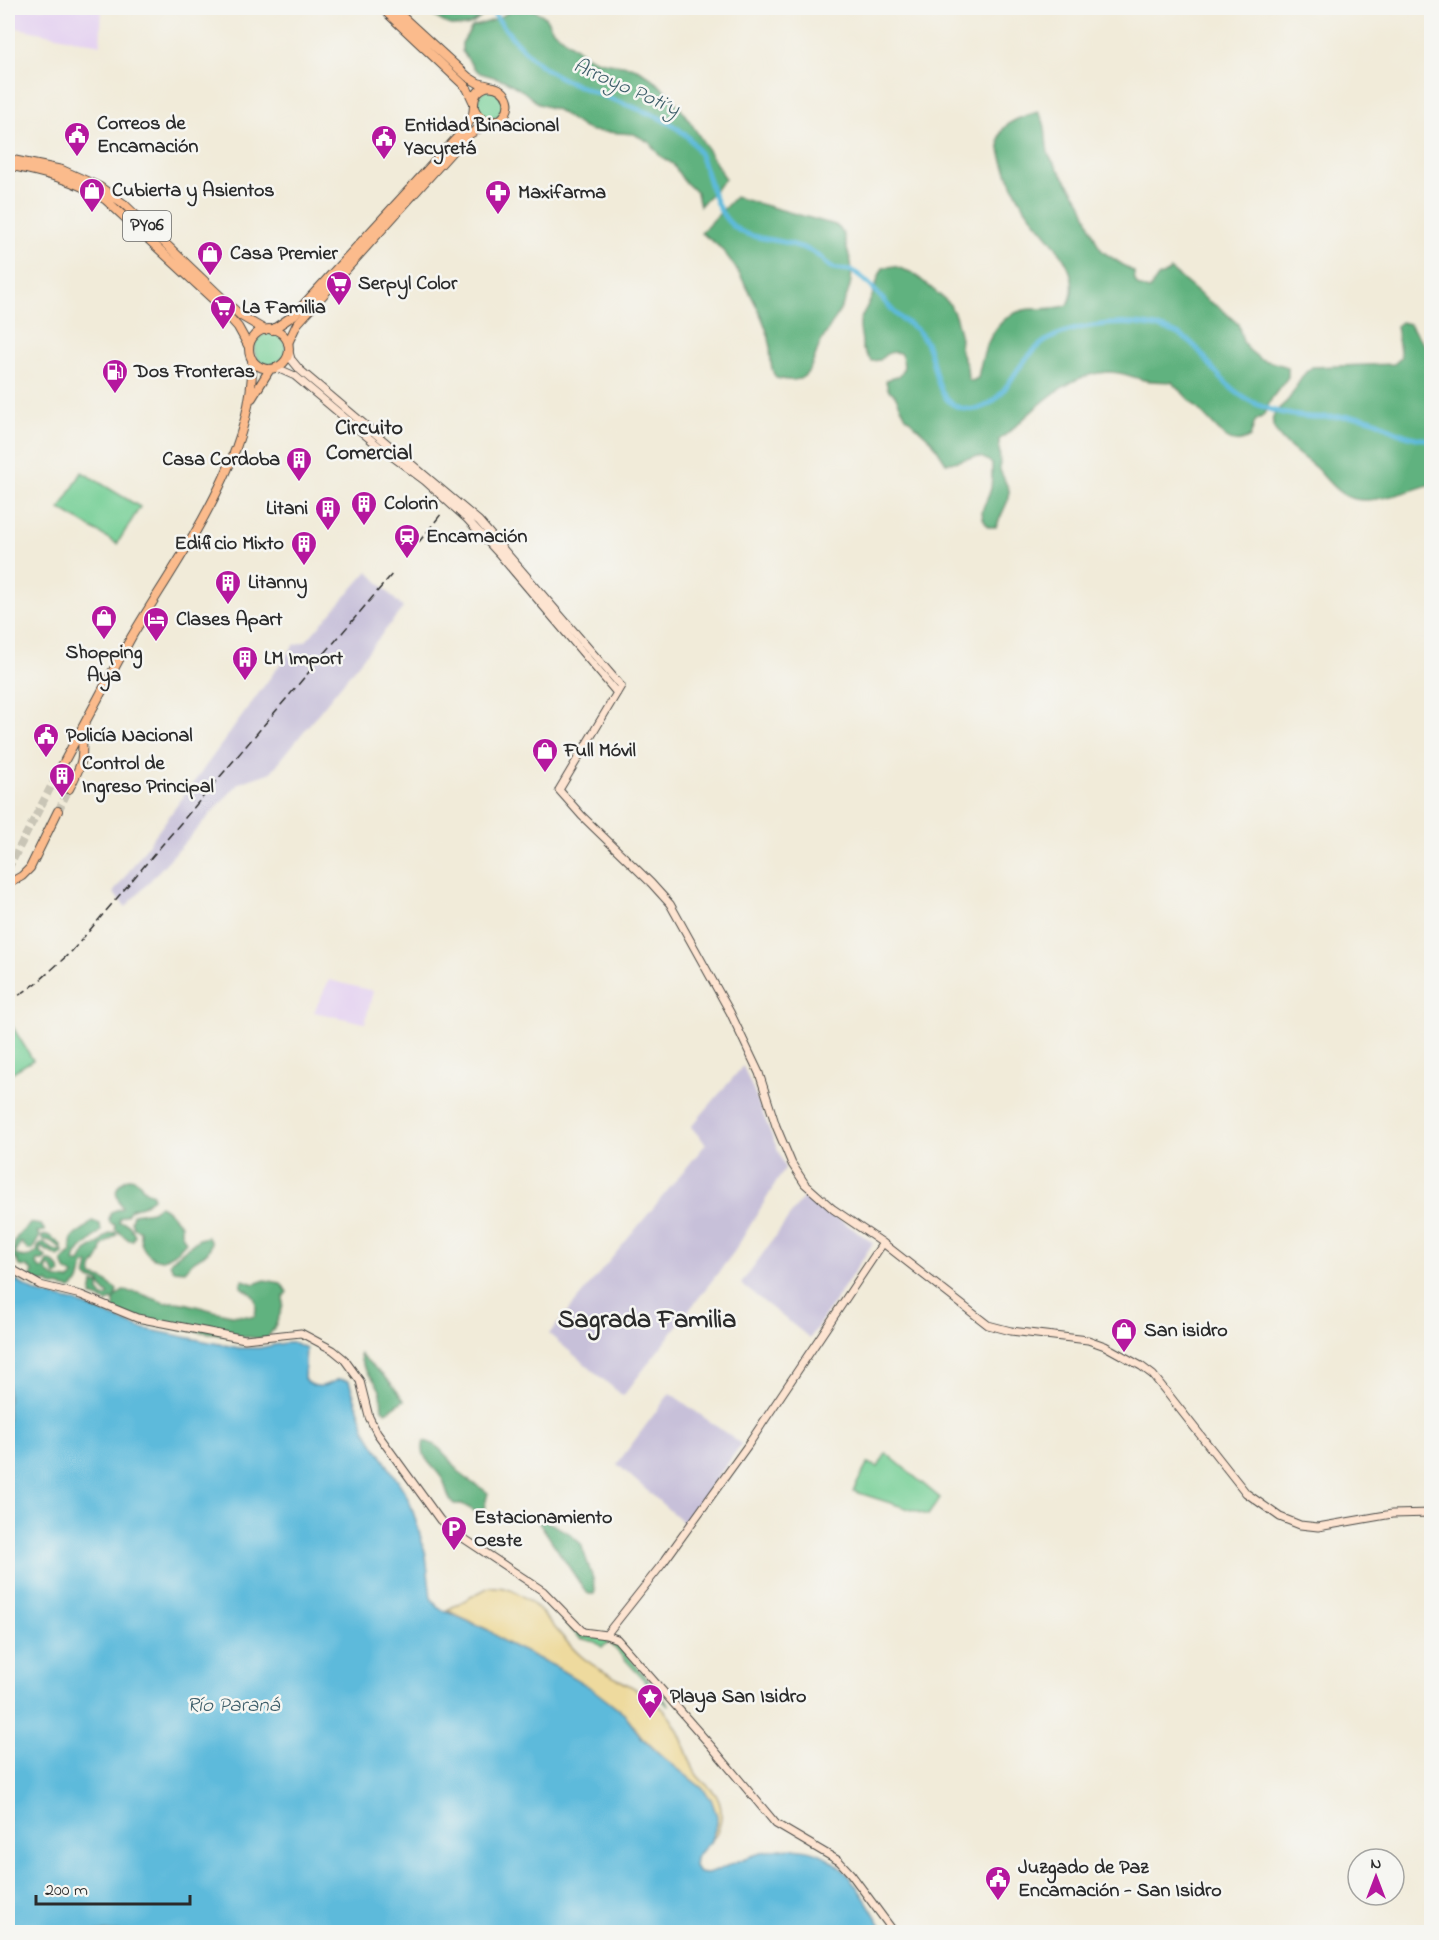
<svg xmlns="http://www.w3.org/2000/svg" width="1439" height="1940" viewBox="0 0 1439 1940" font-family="'Indie Flower',sans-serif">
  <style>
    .built { fill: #e5d3f1 }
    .industrial { fill: #c7c0d9 }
    .green { fill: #76cf96; stroke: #507d60; stroke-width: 1.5 }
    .forest { fill: #60b27f; stroke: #466e55; stroke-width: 1.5 }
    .sand { fill: #eeda9e; stroke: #8c8264; stroke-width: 1.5 }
    .water { fill: #5dbadb; stroke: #447283; stroke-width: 1.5 }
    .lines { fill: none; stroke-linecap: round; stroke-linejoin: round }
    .canal { stroke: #5dbadb; stroke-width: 5 }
    .trunk-tunnel { stroke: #c9c5b6; stroke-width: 8; stroke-dasharray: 8 4; stroke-linecap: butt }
    .secondary-casing { stroke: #494845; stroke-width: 9 }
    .primary-casing { stroke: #494845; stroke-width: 10 }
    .trunk-casing { stroke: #494845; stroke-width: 10 }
    .secondary { stroke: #fde4d1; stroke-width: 7 }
    .primary { stroke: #fbbb8c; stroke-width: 8 }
    .trunk { stroke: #fbbb8c; stroke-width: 8 }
    .rail { stroke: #2b2b2b; stroke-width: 1.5; stroke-dasharray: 9 4.5; stroke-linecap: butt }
    .labels { text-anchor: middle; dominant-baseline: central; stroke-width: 5; stroke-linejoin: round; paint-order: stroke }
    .shield { fill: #f6f6f2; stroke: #686867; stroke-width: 1.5 }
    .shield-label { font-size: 18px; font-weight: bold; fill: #2b2b2b }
    .poi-label { font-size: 20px; font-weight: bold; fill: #2b2b2b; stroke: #f6f6f2; text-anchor: start }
    .water-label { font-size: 21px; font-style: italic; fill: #3c5d69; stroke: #f6f6f2 }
    .quarter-label { font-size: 22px; font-weight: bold; fill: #2b2b2b; stroke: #f6f6f2 }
    .district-label { font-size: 26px; font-weight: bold; fill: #2b2b2b; stroke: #f6f6f2 }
  </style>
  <rect width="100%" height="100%" fill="#f6f6f2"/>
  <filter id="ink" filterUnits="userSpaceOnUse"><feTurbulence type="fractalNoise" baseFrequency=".0167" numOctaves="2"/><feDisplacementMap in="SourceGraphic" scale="12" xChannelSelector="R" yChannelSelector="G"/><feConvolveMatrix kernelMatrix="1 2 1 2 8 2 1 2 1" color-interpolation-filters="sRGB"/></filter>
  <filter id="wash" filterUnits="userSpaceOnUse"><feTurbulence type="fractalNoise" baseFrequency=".008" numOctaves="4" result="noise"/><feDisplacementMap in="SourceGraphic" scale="24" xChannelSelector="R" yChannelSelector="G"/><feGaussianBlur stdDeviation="1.35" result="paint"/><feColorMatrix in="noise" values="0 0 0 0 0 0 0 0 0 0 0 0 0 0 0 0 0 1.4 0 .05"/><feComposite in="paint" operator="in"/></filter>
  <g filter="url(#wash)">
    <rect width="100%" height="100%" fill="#f1ebd9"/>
    <path class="built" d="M 8,8 L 102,8 L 100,45 L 8,26 Z
      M 329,980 L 373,991 L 365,1023 L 314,1012 Z"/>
    <path class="industrial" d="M 368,571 L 403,608 L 271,772 L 239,783 L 126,907 L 113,893 L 294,645 L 306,641 Z
      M 743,1066 L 785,1168 L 734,1252 L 623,1396 L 549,1334 L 706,1144 L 691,1127 Z
      M 805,1195 L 873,1243 L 810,1338 L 741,1284 Z
      M 670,1393 L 741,1444 L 685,1524 L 617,1464 Z"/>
    <path class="green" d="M 486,89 L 500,91 L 507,103 L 500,117 L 489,119 L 478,110 L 478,96 Z
      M254 349a16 16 0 1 1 32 0a16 16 0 1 1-32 0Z
      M 82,472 L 140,507 L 117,544 L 60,509 Z
      M 12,1026 L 33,1060 L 8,1075 L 8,1029 Z
      M 886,1453 L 940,1498 L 928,1515 L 853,1491 L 868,1463 L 878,1467 Z
      M 566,1621 C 582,1641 595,1634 616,1642 L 669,1705 L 668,1706 L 609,1642 L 602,1647 L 595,1642 L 580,1638 L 565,1623 Z"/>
    <path class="forest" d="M 424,8 L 488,8 C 469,37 446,28 424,8 Z
      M 515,8 C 525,7 542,11 547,20 C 550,25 550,28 555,32 C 564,39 574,47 584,54 C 602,67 625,61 641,71 C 678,94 703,142 725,179 L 700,206 L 697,193 L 683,180 L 673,164 L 660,156 L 649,142 L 634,134 L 592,131 L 584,128 L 557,110 L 539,104 L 523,91 L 504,80 L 480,73 L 474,68 L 462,51 L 462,43 L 472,27 L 497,19 Z
      M 1038,112 C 1049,125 1044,141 1049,156 L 1081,202 L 1098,245 L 1103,252 L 1134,272 C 1134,285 1138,287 1149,290 L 1158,277 L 1171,270 L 1208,301 L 1220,308 L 1238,324 L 1243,342 L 1249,350 L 1260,359 L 1285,366 L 1288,368 L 1288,377 L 1272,398 L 1263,416 L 1255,421 L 1250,437 C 1240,443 1234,443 1225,437 L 1172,382 C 1162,381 1150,382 1140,379 C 1128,375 1120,372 1108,372 C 1064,373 1031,415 999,440 L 1000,470 L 1009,490 L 1009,498 L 996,527 L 988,527 C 975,509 987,506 991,488 C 992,480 992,471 992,464 C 977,449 963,463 946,463 L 932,441 L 906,417 L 895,395 L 888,389 L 886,381 L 893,377 L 900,376 C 905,368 905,362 900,353 C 891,351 886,353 880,360 L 871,361 L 862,348 C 863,337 859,332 860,323 C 861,313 869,306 872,296 C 876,287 877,277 883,268 L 894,266 L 913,273 L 949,303 L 956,318 L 961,338 L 960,349 L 967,367 L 968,379 L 972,381 L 978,378 C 983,348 995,312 1031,309 C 1044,308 1056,310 1068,305 C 1085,271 1050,240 1031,216 C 1019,201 991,149 1002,131 C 1008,120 1026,116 1038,112 Z
      M 735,197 L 835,225 C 846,232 844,238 847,249 C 848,253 850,258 851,262 C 856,294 834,318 820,344 C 815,354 812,371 803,377 C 796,382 784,380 776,378 C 768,366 772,351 769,338 C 763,315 739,269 723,251 C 717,244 709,238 701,233 Z
      M 1401,322 L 1409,324 L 1431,354 L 1431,484 C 1413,490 1374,504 1355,499 C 1337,495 1328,480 1316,468 C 1304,457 1268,436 1273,417 C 1275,410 1283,406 1288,400 C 1297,388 1300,375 1312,367 L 1394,364 L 1401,358 L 1396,326 Z
      M 128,1178 C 139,1178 140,1184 145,1191 L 153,1194 L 153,1198 L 142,1206 L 131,1209 L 127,1215 L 120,1218 L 119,1222 C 129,1222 131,1228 135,1235 L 133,1240 L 129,1240 L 115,1229 L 115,1225 L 110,1223 L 109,1219 L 111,1212 L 122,1208 C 115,1194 112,1187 128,1178 Z
      M 159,1206 C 166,1208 176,1219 181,1225 L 181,1232 L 186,1242 L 178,1251 L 162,1260 C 147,1259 139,1245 140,1231 L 134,1228 L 131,1221 L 133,1214 L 152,1211 Z
      M 92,1221 L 100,1224 L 101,1231 L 76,1254 L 74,1262 L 80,1262 L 86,1251 L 101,1242 C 103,1236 109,1234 115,1232 L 117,1234 L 102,1246 C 102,1262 89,1263 92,1276 L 103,1279 L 117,1290 L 115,1297 L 123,1291 L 139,1293 L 165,1303 C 182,1298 213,1313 232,1315 C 239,1316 244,1315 251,1317 L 255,1316 C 258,1300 255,1294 241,1287 L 241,1283 L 243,1280 L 254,1284 L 265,1280 L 281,1283 L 287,1292 L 283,1297 C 285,1307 274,1331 266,1339 C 242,1336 124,1326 114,1311 L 114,1299 L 107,1302 L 91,1296 L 93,1283 L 99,1284 L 99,1292 L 102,1297 L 106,1297 L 109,1295 L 103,1290 L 99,1281 L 91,1280 L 86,1277 L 89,1264 L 84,1264 L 79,1282 L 71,1289 L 50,1285 L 48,1282 L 38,1283 L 31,1276 L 33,1272 L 27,1267 L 19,1266 L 16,1258 L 8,1259 L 8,1251 L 13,1251 C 15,1233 21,1234 31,1223 L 41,1225 L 45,1231 L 37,1232 L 40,1236 L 32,1250 L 28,1250 L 21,1242 L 14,1254 C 23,1259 30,1257 37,1252 L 38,1246 L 44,1242 L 51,1249 L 60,1252 L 61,1249 C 54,1244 51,1239 42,1240 L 42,1236 L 48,1235 L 61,1245 L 63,1254 L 58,1257 L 41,1247 L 40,1251 L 46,1257 L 43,1260 L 37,1260 L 36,1264 L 41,1269 L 44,1268 L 48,1261 C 54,1260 59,1267 61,1273 L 56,1276 L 52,1268 L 49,1266 L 46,1269 C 51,1280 60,1279 70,1280 L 74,1276 L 65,1270 L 62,1261 L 72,1252 C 67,1231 81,1236 92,1221 Z
      M 207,1237 L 211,1242 C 210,1256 201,1255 192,1263 C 189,1266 187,1269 185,1271 L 173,1270 L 170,1263 L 172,1260 L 199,1239 Z
      M 360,1354 L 390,1382 L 404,1400 C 399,1403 391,1410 386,1412 L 382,1409 C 381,1404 382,1399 381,1394 C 378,1379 360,1370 360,1354 Z
      M 424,1441 C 443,1445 450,1463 463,1476 C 470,1483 480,1486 488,1493 L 484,1509 L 476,1512 L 462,1504 L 454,1504 C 447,1498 447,1490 444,1482 C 437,1467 418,1460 424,1441 Z
      M 542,1519 L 569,1533 L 581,1544 L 593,1579 L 595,1591 L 594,1594 L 589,1594 L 585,1591 L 539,1522 Z"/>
    <path class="sand" d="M 489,1587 C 532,1584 553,1632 581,1656 C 604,1676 635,1684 658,1704 C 681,1725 683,1747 695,1772 C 699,1780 708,1785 714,1792 C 725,1806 723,1830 710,1842 L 717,1824 L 703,1789 L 664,1758 L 642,1737 L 624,1714 L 606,1700 L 556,1667 L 530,1656 L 506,1643 L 488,1630 L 447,1610 Z"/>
    <path class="water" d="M 8,1276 L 37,1293 L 73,1301 L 140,1328 L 239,1348 L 259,1348 L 284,1343 L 295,1343 L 306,1348 L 304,1379 C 316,1391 326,1386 339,1379 L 349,1381 L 366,1432 L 405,1492 L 412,1508 L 426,1555 L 431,1598 L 438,1608 L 488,1630 L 506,1643 L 556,1667 L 591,1688 L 624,1714 L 642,1738 L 664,1758 L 703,1789 L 711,1799 L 717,1816 L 717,1824 L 710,1842 L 695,1858 L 694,1866 L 699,1873 L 707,1874 L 714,1872 C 758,1851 809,1830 847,1874 C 862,1891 873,1913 885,1932 L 8,1932 Z"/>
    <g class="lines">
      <path class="canal" d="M 490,8 C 506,31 523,53 546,69 C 567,83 594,92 617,101 C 639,110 664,117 682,132 C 711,154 705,195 728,221 C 745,241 771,237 794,245 C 802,247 814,252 821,258 C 824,260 826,264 829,266 C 836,271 845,268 852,271 C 867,278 883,301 895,313 C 906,325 915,323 925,341 C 938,363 932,403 965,409 C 992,414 1006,387 1019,368 C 1026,358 1038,345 1049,339 C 1073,326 1110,322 1137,324 C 1153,326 1169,328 1183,337 C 1199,346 1207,363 1219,376 C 1228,386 1240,396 1252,402 C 1276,414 1301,418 1328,417 C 1342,417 1356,415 1370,419 C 1379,421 1387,428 1397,432 C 1408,437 1420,439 1432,440"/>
    </g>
  </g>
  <g filter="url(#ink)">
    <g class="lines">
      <path class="trunk-tunnel" d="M 58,811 L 69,789
        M 8,869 L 56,777"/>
      <defs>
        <path id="secondary" d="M 289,352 L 291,359 L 300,370 L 479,521 L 621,686 L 559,790 L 582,816 L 651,883 L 670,904 L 730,1012 L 759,1073 L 776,1126 L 792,1164 L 805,1184 L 815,1193 L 833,1209 L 883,1243 L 988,1325 L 1011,1331 L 1088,1340 L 1105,1346 L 1141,1366 L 1153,1375 L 1246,1493 L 1280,1517 L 1300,1525 L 1318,1527 L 1392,1514 L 1432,1513
          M 277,368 L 295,376 L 382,449 L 425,481 L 467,519 L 500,555 L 617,693
          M 8,1267 L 40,1285 L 81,1295 L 137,1318 L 245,1339 L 301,1333 L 333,1350 L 344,1359 L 360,1381 L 369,1417 L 377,1433 L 440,1520 L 454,1532 L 543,1591 L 583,1632 L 606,1635 L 617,1639 L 711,1746 L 776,1824 L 839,1861 L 851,1874 L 894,1932
          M 606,1635 L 663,1563 L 748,1445 L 883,1243"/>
        <path id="primary" d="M 382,8 L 467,88 L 473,101
          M 393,8 L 468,77 L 478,83 L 490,86
          M 272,330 L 294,315 L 464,130 C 467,125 471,120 473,114 C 475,106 472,99 478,92 C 492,77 516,95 506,113 C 498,128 479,121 474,108
          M 288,343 L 297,324 L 457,146 L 468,135 L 491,122"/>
        <path id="trunk" d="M 8,159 L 62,170 L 100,187 L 124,204 L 241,316 L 265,330
          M 8,165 C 42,172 77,180 106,200 L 215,301 L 238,327 L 249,347
          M249 349a20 20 0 1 1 40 0a20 20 0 1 1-40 0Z
          M 252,398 L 270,369
          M 56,777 C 81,730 106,683 132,636 C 179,556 256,455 252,359
          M 69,789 C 84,760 83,761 82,729
          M 8,884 L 22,876 L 30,868 L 58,811"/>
      </defs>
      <use href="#secondary" class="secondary-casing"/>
      <use href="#primary" class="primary-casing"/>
      <use href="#trunk" class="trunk-casing"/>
      <use href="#secondary" class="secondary"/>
      <use href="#primary" class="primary"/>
      <use href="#trunk" class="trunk"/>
      <path class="rail" d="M 418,543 L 442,513
        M 8,1003 L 38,982 L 72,951 L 393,573"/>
    </g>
  </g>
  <defs>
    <symbol id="civic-pin" viewBox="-11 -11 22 30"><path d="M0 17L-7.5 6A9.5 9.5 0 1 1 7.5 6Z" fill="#b5179e" stroke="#f6f6f2"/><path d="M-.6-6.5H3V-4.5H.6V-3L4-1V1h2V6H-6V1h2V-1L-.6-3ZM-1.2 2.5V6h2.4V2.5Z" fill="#fff"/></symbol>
    <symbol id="shop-pin" viewBox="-11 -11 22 30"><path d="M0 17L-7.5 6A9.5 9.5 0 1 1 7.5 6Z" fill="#b5179e" stroke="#f6f6f2"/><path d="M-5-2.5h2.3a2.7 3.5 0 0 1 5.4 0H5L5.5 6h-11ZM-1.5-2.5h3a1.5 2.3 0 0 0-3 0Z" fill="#fff"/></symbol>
    <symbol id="pharmacy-pin" viewBox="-11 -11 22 30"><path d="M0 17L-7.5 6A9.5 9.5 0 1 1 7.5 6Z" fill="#b5179e" stroke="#f6f6f2"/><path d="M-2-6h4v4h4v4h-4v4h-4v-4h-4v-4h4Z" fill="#fff"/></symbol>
    <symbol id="supermarket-pin" viewBox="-11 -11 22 30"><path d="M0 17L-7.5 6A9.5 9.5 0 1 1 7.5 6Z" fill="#b5179e" stroke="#f6f6f2"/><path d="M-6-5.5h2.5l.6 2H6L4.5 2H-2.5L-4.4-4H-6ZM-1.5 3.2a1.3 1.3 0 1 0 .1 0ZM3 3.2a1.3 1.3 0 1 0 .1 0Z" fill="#fff"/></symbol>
    <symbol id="fuel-pin" viewBox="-11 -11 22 30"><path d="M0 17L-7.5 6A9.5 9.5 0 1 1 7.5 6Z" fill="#b5179e" stroke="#f6f6f2"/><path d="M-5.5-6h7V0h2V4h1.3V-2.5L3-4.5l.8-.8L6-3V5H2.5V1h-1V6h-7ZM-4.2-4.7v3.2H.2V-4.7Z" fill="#fff"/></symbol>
    <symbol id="building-pin" viewBox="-11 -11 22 30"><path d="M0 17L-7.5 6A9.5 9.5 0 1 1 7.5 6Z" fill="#b5179e" stroke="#f6f6f2"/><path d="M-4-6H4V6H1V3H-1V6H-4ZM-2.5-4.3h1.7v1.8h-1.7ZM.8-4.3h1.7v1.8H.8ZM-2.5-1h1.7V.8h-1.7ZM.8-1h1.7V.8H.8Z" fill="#fff"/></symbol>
    <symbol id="station-pin" viewBox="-11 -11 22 30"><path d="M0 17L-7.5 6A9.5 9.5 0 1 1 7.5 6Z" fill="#b5179e" stroke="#f6f6f2"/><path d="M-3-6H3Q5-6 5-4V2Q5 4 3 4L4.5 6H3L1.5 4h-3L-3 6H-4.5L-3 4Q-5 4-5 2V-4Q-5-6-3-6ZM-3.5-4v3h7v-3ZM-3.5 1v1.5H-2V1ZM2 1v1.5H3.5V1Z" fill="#fff"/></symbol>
    <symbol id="hotel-pin" viewBox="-11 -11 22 30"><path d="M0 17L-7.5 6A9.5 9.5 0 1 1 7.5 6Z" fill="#b5179e" stroke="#f6f6f2"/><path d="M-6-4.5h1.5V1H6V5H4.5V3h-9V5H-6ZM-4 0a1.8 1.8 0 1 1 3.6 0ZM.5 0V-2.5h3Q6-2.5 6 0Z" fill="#fff"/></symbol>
    <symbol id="parking-pin" viewBox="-11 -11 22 30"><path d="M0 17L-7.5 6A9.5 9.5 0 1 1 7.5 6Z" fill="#b5179e" stroke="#f6f6f2"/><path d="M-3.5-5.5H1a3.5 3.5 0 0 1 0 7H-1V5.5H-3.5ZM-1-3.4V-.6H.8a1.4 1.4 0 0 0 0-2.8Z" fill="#fff"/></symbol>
    <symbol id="sight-pin" viewBox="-11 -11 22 30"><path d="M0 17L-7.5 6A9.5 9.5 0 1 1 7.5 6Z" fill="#b5179e" stroke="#f6f6f2"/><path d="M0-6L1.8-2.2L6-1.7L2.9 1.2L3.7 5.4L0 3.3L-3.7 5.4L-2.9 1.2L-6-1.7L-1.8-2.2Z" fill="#fff"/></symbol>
  </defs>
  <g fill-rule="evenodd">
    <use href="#civic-pin" x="62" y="120" width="30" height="40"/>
    <use href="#civic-pin" x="369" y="123" width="30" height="40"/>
    <use href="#shop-pin" x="77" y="176" width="30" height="40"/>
    <use href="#pharmacy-pin" x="483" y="178" width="30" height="40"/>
    <use href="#shop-pin" x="195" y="239" width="30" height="40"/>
    <use href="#supermarket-pin" x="324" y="269" width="30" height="40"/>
    <use href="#supermarket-pin" x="208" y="293" width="30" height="40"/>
    <use href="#fuel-pin" x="100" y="357" width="30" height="40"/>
    <use href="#building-pin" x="284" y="445" width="30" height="40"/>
    <use href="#building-pin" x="349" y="489" width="30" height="40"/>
    <use href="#building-pin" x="313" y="494" width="30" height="40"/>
    <use href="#station-pin" x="392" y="522" width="30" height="40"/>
    <use href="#building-pin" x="289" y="529" width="30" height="40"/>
    <use href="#building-pin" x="213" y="568" width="30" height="40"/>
    <use href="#shop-pin" x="89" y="603" width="30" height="40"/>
    <use href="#hotel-pin" x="141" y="605" width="30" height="40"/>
    <use href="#building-pin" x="230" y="644" width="30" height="40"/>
    <use href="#civic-pin" x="31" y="721" width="30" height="40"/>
    <use href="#shop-pin" x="530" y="736" width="30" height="40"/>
    <use href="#building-pin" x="47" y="761" width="30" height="40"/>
    <use href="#shop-pin" x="1109" y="1316" width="30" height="40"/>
    <use href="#parking-pin" x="439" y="1514" width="30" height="40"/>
    <use href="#sight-pin" x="635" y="1682" width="30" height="40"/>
    <use href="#civic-pin" x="983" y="1864" width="30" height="40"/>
  </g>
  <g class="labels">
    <rect class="shield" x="123" y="211" width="48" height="30" rx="4.5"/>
    <g class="shield-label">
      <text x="147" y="226">PY06</text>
    </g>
    <g class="poi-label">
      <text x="97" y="124">Correos de<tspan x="97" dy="23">Encarnación</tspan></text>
      <text x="404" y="126">Entidad Binacional<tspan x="404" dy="23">Yacyretá</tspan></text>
      <text x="112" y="191">Cubierta y Asientos</text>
      <text x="518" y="193">Maxifarma</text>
      <text x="230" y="254">Casa Premier</text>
      <text x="358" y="284">Serpyl Color</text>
      <text x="242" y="308">La Familia</text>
      <text x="134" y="372">Dos Fronteras</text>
      <text x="280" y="460" text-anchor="end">Casa Cordoba</text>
      <text x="384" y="504">Colorin</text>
      <text x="308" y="509" text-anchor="end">Litani</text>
      <text x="426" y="537">Encarnación</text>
      <text x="284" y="544" text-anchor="end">Edificio Mixto</text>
      <text x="248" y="583">Litanny</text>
      <text x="176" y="620">Clases Apart</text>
      <text x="104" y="653" text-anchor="middle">Shopping<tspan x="104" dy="23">Aya</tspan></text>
      <text x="264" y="659">LM Import</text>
      <text x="66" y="736">Policía Nacional</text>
      <text x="564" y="751">Full Móvil</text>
      <text x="82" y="764">Control de<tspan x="82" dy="23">Ingreso Principal</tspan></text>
      <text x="1144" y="1331">San isidro</text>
      <text x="474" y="1518">Estacionamiento<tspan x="474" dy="23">Oeste</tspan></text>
      <text x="670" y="1697">Playa San Isidro</text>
      <text x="1018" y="1868">Juzgado de Paz<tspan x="1018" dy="23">Encarnación - San Isidro</tspan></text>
    </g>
    <g class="water-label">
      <text transform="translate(626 88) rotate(24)">Arroyo Poti´y</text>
      <text x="233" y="1706">Río Paraná</text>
    </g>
    <g class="quarter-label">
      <text x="369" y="429">Circuito<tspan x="369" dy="25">Comercial</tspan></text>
    </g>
    <g class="district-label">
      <text x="647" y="1321">Sagrada Familia</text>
    </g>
  </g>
  <rect width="1439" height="1940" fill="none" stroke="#f6f6f2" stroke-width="30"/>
  <g transform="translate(1376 1877)"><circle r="28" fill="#f6f6f2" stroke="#a5a5a2" stroke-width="1.5"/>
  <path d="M0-4.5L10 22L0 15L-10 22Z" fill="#b5179e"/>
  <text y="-9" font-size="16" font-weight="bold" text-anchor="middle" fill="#2b2b2b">N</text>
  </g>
  <path d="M36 1895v9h154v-9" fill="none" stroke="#2b2b2b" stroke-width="3"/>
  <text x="45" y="1895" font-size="18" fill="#2b2b2b" stroke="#f6f6f2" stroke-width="4.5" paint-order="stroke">200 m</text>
</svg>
